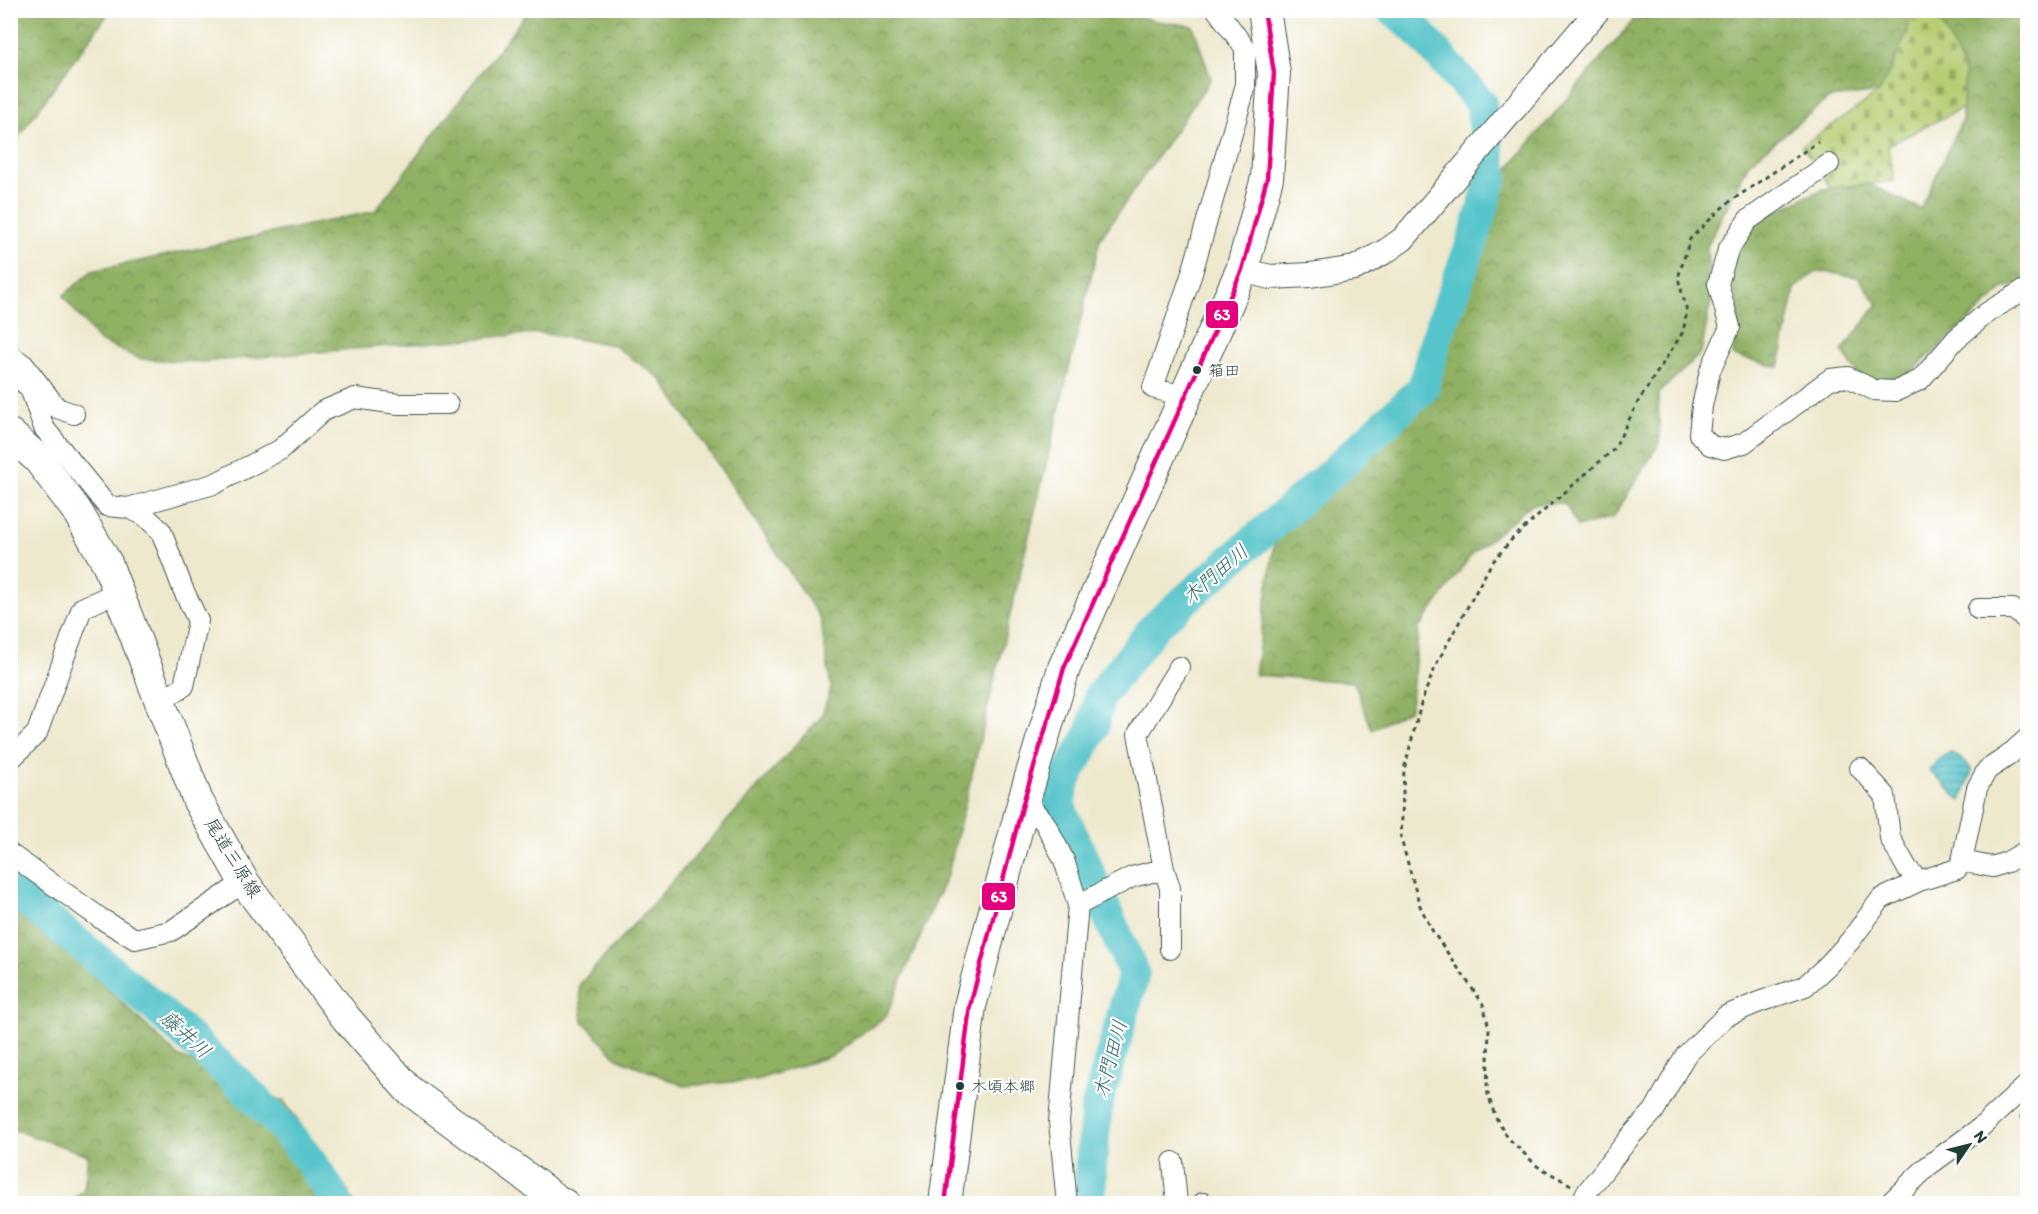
<svg xmlns="http://www.w3.org/2000/svg" width="2038" height="1214" viewBox="0 0 2038 1214" font-family="Itim,'Klee One',sans-serif">
  <style>
    .forest { fill: url(#forest-crowns); stroke: #58764c; stroke-width: 1.5 }
    .cemetery { fill: url(#cemetery-stones); stroke: #6a8553; stroke-width: 1.5 }
    .water { fill: url(#water-rules); stroke: #3a8080; stroke-width: 1.5 }
    .lines { fill: none; stroke-linecap: round; stroke-linejoin: round }
    .river { stroke: #56c4cb; stroke-width: 32 }
    .minor-casing { stroke: #3e574b; stroke-width: 22 }
    .tertiary-casing { stroke: #3e574b; stroke-width: 26 }
    .primary-casing { stroke: #3e574b; stroke-width: 32 }
    .trunk-casing { stroke: #3e574b; stroke-width: 34 }
    .path { stroke: #3e574b; stroke-width: 3; stroke-dasharray: 4.5 4.5; stroke-linecap: butt }
    .minor { stroke: #fff; stroke-width: 20 }
    .tertiary { stroke: #fff; stroke-width: 24 }
    .primary { stroke: #fff; stroke-width: 30 }
    .trunk { stroke: #fff; stroke-width: 32 }
    .bus-1-casing { stroke: #fff; stroke-width: 9 }
    .bus-1 { stroke: #e5007d; stroke-width: 4.5 }
    .bus-dot { fill: #1f3d34; stroke: #fff; stroke-width: 2 }
    .labels { text-anchor: middle; dominant-baseline: central; stroke-width: 4.5; stroke-linejoin: round; paint-order: stroke }
    .bus-label { font-size: 16px; fill: #1f3d34; stroke: #fff; text-anchor: start }
    .street-label { font-size: 18px; fill: #1f3d34; stroke: #fff }
    .water-label { font-size: 20px; font-style: italic; fill: #306661; stroke: #fff }
    .line-badge { stroke: #fff; stroke-width: 2 }
    .badge-label { font-size: 16px; text-anchor: middle; font-weight: bold; fill: #fff }
  </style>
  <defs>
    <pattern id="forest-crowns" width="20" height="18" patternUnits="userSpaceOnUse" patternTransform="scale(1.5)"><rect width="20" height="18" fill="#90b064"/><path d="M2 6a3 3 0 1 1 6 0M12 15a3 3 0 1 1 6 0" fill="none" stroke="#759053"/></pattern>
    <pattern id="cemetery-stones" width="16" height="16" patternUnits="userSpaceOnUse" patternTransform="scale(1.5)"><rect width="16" height="16" fill="#b6cd72"/><path d="M2 7V4a2 2 0 0 1 4 0v3zM10 15v-3a2 2 0 0 1 4 0v3z" fill="#93a85e"/></pattern>
    <pattern id="water-rules" width="6" height="5" patternUnits="userSpaceOnUse" patternTransform="scale(1.5)"><rect width="6" height="5" fill="#56c4cb"/><path d="M0 2.5h6" fill="none" stroke="#47a0a6"/></pattern>
  </defs>
  <rect width="100%" height="100%" fill="#fff"/>
  <filter id="ink" filterUnits="userSpaceOnUse"><feTurbulence type="fractalNoise" baseFrequency=".0167" numOctaves="2"/><feDisplacementMap in="SourceGraphic" scale="12" xChannelSelector="R" yChannelSelector="G"/><feConvolveMatrix kernelMatrix="1 2 1 2 8 2 1 2 1" color-interpolation-filters="sRGB"/></filter>
  <filter id="wash" filterUnits="userSpaceOnUse"><feTurbulence type="fractalNoise" baseFrequency=".008" numOctaves="4" result="noise"/><feDisplacementMap in="SourceGraphic" scale="24" xChannelSelector="R" yChannelSelector="G"/><feGaussianBlur stdDeviation="1.35" result="paint"/><feColorMatrix in="noise" values="0 0 0 0 0 0 0 0 0 0 0 0 0 0 0 0 0 1.4 0 .05"/><feComposite in="paint" operator="in"/></filter>
  <g filter="url(#wash)">
    <rect width="100%" height="100%" fill="#eee8cd"/>
    <path class="forest" d="M 11,10 L 110,11 L 11,147 L 10,11 Z
      M 518,11 L 1119,11 L 1156,21 L 1193,26 L 1211,79 L 1100,239 L 949,870 L 886,1016 L 831,1056 L 756,1080 L 684,1086 L 617,1058 L 583,1021 L 579,985 L 822,716 L 831,687 L 820,618 L 661,379 L 613,345 L 539,333 L 201,362 L 140,359 L 99,341 L 63,296 L 92,271 L 375,211 L 526,14 Z
      M 1636,11 L 1908,11 L 1908,32 L 1880,92 L 1829,98 L 1749,163 L 1707,246 L 1711,301 L 1701,353 L 1658,394 L 1660,442 L 1613,518 L 1577,527 L 1565,503 L 1532,504 L 1472,554 L 1419,628 L 1410,709 L 1372,730 L 1354,682 L 1255,675 L 1276,531 L 1428,404 L 1473,273 L 1487,213 L 1510,166 L 1637,16 Z
      M 1935,11 L 2027,11 L 2027,282 L 2005,288 L 1899,383 L 1862,380 L 1842,351 L 1878,304 L 1858,277 L 1817,271 L 1795,289 L 1779,367 L 1733,356 L 1738,312 L 1729,261 L 1759,219 L 1823,189 L 1869,184 L 1921,209 L 1962,120 L 1964,69 Z
      M 11,909 L 91,973 L 178,1056 L 284,1101 L 349,1193 L 354,1203 L 68,1203 L 84,1190 L 88,1155 L 11,1129 Z"/>
    <path class="cemetery" d="M 1908,11 L 1935,11 L 1964,69 L 1963,108 L 1888,145 L 1894,181 L 1831,188 L 1802,146 L 1880,92 L 1908,32 Z"/>
    <path class="water" d="M 1950,752 L 1966,762 L 1972,771 L 1961,801 L 1929,770 L 1939,759 Z"/>
    <g class="lines">
      <path class="river" d="M 10,888 C 77,942 143,995 206,1053 C 255,1097 306,1145 337,1204
        M 1090,1204 L 1091,1165 L 1097,1106 L 1134,974 L 1059,805 L 1064,782 L 1093,729 L 1099,697 L 1155,626 L 1334,471 L 1423,388 L 1436,339 L 1475,234 L 1492,177 L 1481,103 L 1416,29 L 1392,10"/>
    </g>
  </g>
  <g filter="url(#ink)">
    <g class="lines">
      <defs>
        <path id="minor" d="M 1829,164 L 1748,220 L 1728,250 L 1718,284 L 1730,327 L 1710,371 L 1702,406 L 1699,434 L 1710,445 L 1724,449 L 1744,443 L 1830,379 L 1848,377 L 1874,390 L 1896,391 L 1920,380 L 1956,339 L 1988,312 L 2022,291 L 2028,290
          M 10,355 L 24,365 L 57,408 L 74,414
          M 10,371 L 30,388 L 44,428 L 107,506 L 128,508 L 214,484 L 280,450 L 323,411 L 355,398 L 398,404 L 448,404
          M 1186,397 L 1153,388 L 1192,273 L 1245,88 L 1245,48 L 1217,10
          M 128,508 L 144,515 L 161,531 L 183,589 L 198,621 L 184,686 L 160,701
          M 1978,609 L 2013,609 L 2028,621
          M 10,760 L 37,733 L 82,608 L 118,592
          M 1860,768 L 1885,795 L 1890,838 L 1907,868 L 1919,881
          M 1024,800 L 1045,823 L 1064,860 L 1078,905 L 1059,1122 L 1067,1204
          M 10,854 L 100,918 L 135,939 L 171,931 L 244,882
          M 1962,861 L 1992,867 L 2007,862 L 2028,850
          M 1078,905 L 1132,877 L 1164,869
          M 1170,949 L 1170,888 L 1164,869 L 1138,734 L 1179,667
          M 1173,1162 L 1177,1204
          M 1203,1204 L 1203,1203
          M 1581,1204 L 1586,1193 L 1630,1137 L 1654,1111 L 1685,1056 L 1726,1016 L 1759,1002 L 1805,986 L 1827,966 L 1850,941 L 1881,899 L 1919,881 L 1957,869 L 1962,861 L 1977,788 L 1987,770 L 2008,756 L 2028,738
          M 1889,1204 L 1928,1166 L 1980,1128 L 2028,1084"/>
        <path id="tertiary" d="M 1242,270 L 1270,277 L 1310,275 L 1355,268 L 1386,251 L 1403,239 L 1598,10"/>
        <path id="primary" d="M 10,434 L 38,459 L 77,511 L 107,563 L 198,801 L 244,882 L 346,1018 L 408,1089 L 557,1200 L 564,1204"/>
        <path id="trunk" d="M 945,1204 L 970,1006 L 1024,800 L 1064,668 L 1242,270 L 1267,178 L 1274,73 L 1264,10"/>
      </defs>
      <use href="#minor" class="minor-casing"/>
      <use href="#tertiary" class="tertiary-casing"/>
      <use href="#primary" class="primary-casing"/>
      <use href="#trunk" class="trunk-casing"/>
      <path class="path" d="M 2020,1116 L 2028,1124
        M 1571,1185 L 1537,1166 L 1508,1138 L 1495,1116 L 1487,1091 L 1489,1028 L 1483,1004 L 1433,932 L 1420,906 L 1401,839 L 1404,770 L 1422,700 L 1437,663 L 1491,564 L 1513,538 L 1614,449 L 1638,402 L 1683,332 L 1687,311 L 1678,278 L 1690,239 L 1725,205 L 1818,142"/>
      <use href="#minor" class="minor"/>
      <use href="#tertiary" class="tertiary"/>
      <use href="#primary" class="primary"/>
      <use href="#trunk" class="trunk"/>
      <defs>
        <path id="bus-1" d="M 945,1204 L 970,1006 L 1024,800 L 1064,668 L 1242,270 L 1267,178 L 1274,73 L 1264,10"/>
      </defs>
      <use href="#bus-1" class="bus-1-casing"/>
      <use href="#bus-1" class="bus-1"/>
    </g>
  </g>
  <g class="bus-dot">
    <circle cx="1197" cy="370" r="5"/>
    <circle cx="960" cy="1086" r="5"/>
  </g>
  <g class="labels">
    <g class="bus-label">
      <text x="1208" y="370">箱田</text>
      <text x="971" y="1086">木頃本郷</text>
    </g>
    <g class="street-label">
      <text transform="translate(233 858) rotate(58)">尾道三原線</text>
    </g>
    <g class="water-label">
      <text transform="translate(1215 574) rotate(-41)">木門田川</text>
      <text transform="translate(186 1034) rotate(42)">藤井川</text>
      <text transform="translate(1110 1059) rotate(-75)">木門田川</text>
    </g>
  </g>
  <g class="line-badge">
    <rect x="1205" y="300" width="34" height="29" rx="6" fill="#e5007d"/>
    <rect x="981" y="882" width="35" height="29" rx="6" fill="#e5007d"/>
  </g>
  <g class="badge-label">
    <text x="1222" y="320">63</text>
    <text x="999" y="902">63</text>
  </g>
  <rect width="2038" height="1214" fill="none" stroke="#fff" stroke-width="36"/>
  <g transform="translate(1969 1145) rotate(55)" stroke="#ffffff" stroke-width="4.5" paint-order="stroke">
  <path d="M0-4.5L10 22L0 15L-10 22Z" fill="#1f3d34"/>
  <text y="-9" font-size="16" font-weight="bold" text-anchor="middle" fill="#1f3d34">N</text>
  </g>
</svg>
